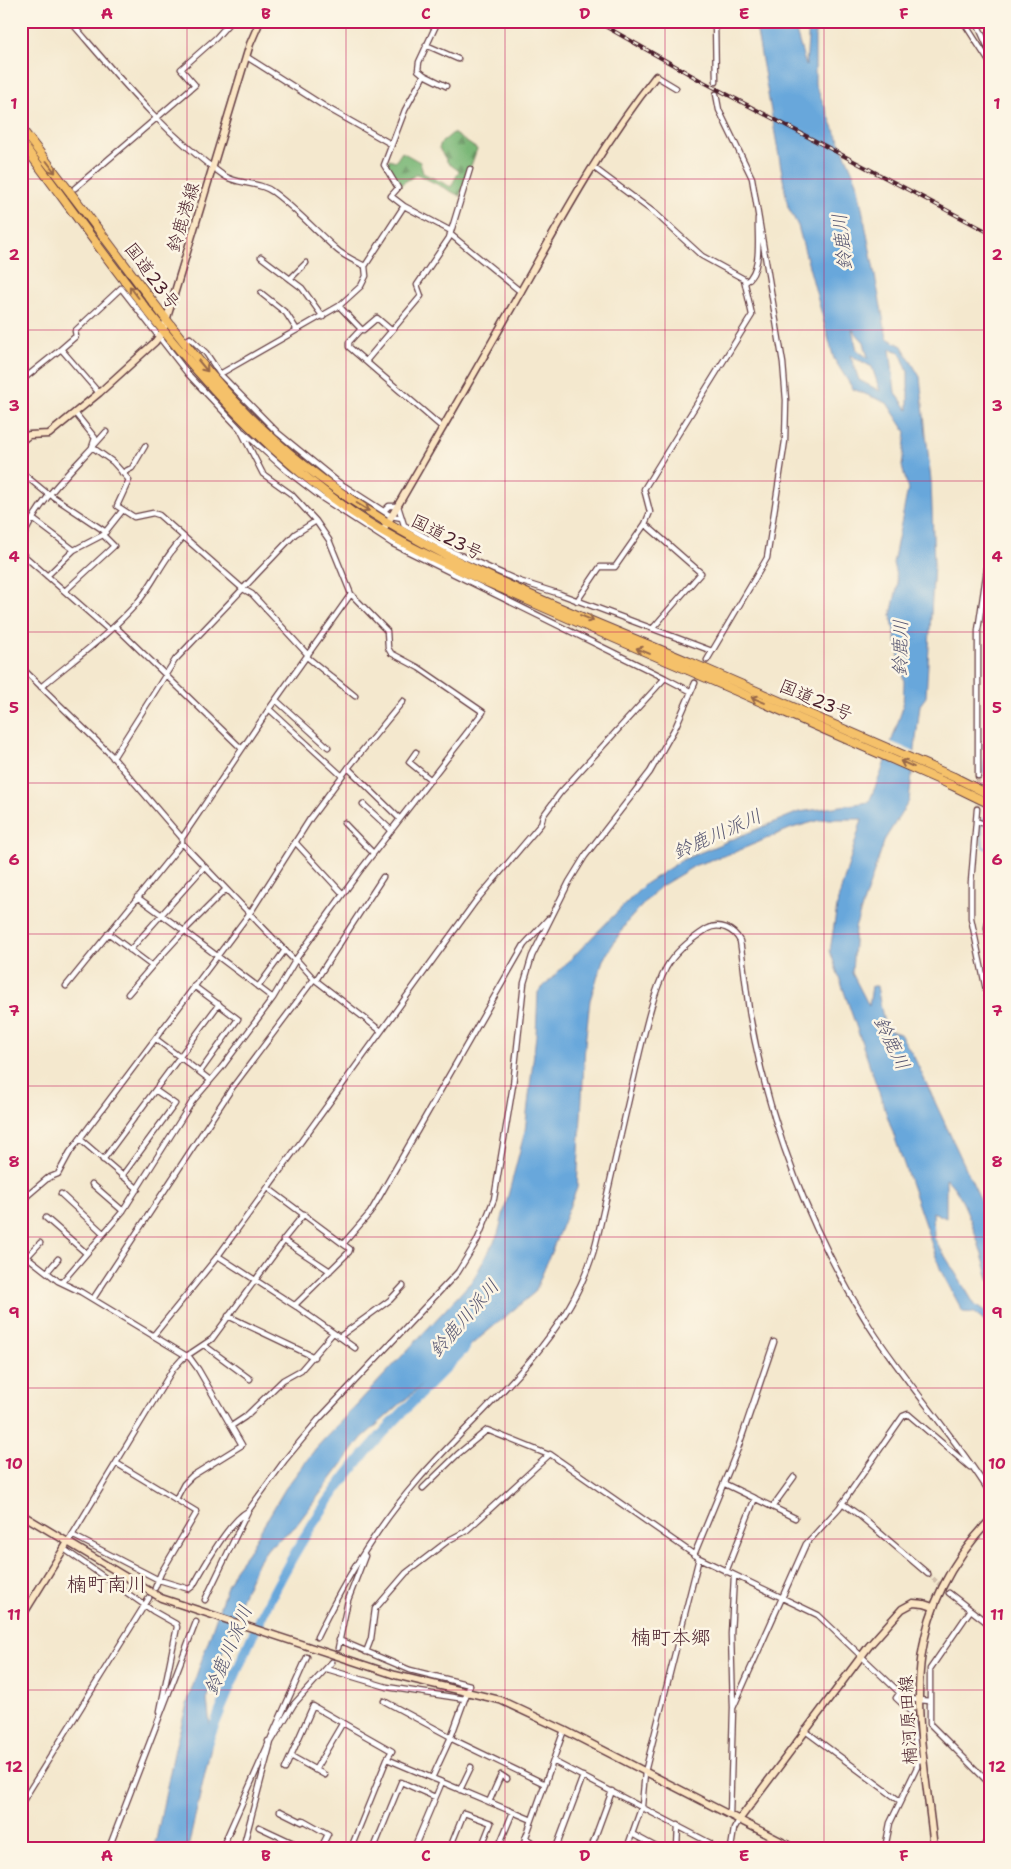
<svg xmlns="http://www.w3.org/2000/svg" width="1011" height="1869" viewBox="0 0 1011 1869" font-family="'Shantell Sans','Klee One',sans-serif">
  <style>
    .forest { fill: url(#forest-firs); stroke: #626b51 }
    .water { fill: #68a7db; stroke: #596383; fill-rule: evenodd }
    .pier { fill: #f4e8ce }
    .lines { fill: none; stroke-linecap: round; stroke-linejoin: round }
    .stream { stroke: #68a7db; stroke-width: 2 }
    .river { stroke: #68a7db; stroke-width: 10 }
    .street-tunnel { stroke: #d2c0ad; stroke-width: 4.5; stroke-dasharray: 4.5 2; stroke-linecap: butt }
    .street-casing { stroke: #643d43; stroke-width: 7 }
    .secondary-casing { stroke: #643d43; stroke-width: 9 }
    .highway-casing { stroke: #643d43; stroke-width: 10 }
    .street { stroke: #fff; stroke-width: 4.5 }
    .secondary { stroke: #fbe6c4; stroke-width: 6 }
    .highway { stroke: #f5c16b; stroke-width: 8 }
    .rail-casing { stroke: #4a1f2b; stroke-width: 4 }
    .rail { stroke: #fcf5e5; stroke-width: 2; stroke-dasharray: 5.5; stroke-linecap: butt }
    .highway-bridge-casing { stroke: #643d43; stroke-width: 10; stroke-linecap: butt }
    .highway-bridge { stroke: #f5c16b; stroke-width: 8 }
    .oneway { stroke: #976848 }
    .grid { fill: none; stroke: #c2185b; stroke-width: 1; stroke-opacity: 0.55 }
    .labels { text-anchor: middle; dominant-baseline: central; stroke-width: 5; stroke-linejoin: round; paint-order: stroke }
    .street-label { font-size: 18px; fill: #4a1f2b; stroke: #fcf5e5 }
    .water-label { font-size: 19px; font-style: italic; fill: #565571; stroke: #fcf5e5 }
    .quarter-label { font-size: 20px; fill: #4a1f2b; stroke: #fcf5e5 }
    .neatline { fill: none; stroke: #c2185b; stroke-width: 2 }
    .grid-label { font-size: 16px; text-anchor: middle; font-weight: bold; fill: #c2185b }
  </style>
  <defs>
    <pattern id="forest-firs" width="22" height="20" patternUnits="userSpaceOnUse" patternTransform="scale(1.25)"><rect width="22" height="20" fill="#7ab777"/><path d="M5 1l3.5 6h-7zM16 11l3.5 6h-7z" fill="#669462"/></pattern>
  </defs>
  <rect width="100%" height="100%" fill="#fcf5e5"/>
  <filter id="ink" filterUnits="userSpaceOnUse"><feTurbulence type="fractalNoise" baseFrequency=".02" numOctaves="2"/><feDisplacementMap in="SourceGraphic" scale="10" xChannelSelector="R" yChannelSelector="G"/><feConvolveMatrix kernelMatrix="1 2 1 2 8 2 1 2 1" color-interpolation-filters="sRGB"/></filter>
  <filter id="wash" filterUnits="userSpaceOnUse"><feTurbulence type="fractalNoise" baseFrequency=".0096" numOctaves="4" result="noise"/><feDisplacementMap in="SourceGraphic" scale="20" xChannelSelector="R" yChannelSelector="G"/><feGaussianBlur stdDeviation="1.12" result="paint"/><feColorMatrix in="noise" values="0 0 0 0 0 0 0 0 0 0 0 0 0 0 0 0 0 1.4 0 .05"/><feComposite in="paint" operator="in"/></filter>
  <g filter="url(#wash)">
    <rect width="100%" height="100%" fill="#f4e8ce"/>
    <path class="forest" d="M 453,133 L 477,149 L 460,196 L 417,174 L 400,185 L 387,165 L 389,159 L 396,161 L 402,152 L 420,162 L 423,173 L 451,187 L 459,171 L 448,163 L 439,148 L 441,143 Z"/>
    <path class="water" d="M 755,21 L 793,21 L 806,66 L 809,24 L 811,21 L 818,21 L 815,30 L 815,84 L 857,182 L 887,338 L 902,346 L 920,377 L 931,481 L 934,564 L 926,697 L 920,705 L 909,801 L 885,839 L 855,928 L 852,973 L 869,1006 L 872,986 L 877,986 L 885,1029 L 900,1034 L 914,1057 L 990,1220 L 990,1282 C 982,1256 967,1195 946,1179 L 946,1218 L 933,1212 L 934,1238 L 975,1305 L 990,1316 L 990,1326 L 974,1313 L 963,1312 L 941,1271 L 830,951 L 838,900 L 862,819 L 824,819 L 792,828 L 735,852 L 696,865 L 658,888 L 627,922 L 603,960 L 590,1000 L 585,1044 L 577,1188 L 535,1292 L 407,1398 L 362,1438 L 295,1527 L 269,1547 L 257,1563 L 236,1611 L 207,1700 L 212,1742 L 188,1848 L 152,1848 L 156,1840 L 175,1748 L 189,1697 L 227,1586 L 235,1569 L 248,1552 L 285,1489 L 316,1448 L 473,1280 L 498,1234 L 525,1131 L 536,1035 L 538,992 L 645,884 L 682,860 L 799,812 L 869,802 L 881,773 L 903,707 L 904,682 L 891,615 L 898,584 L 893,563 L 908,489 L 902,466 L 906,432 L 887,403 L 853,389 L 834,359 L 798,226 L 788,207 ZM 852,329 L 864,342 L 868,358 L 857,350 ZM 890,349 L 900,352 L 908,372 L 908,410 L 895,392 ZM 850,355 L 872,367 L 880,391 L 859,380 Z"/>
    <path class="pier" d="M 889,741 L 917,753 L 915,772 L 883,758 Z"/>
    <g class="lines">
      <path class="stream" d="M 990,729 L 983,772 L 990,776
        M 985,818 L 981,825 L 983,847 L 990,850"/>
      <path class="river" d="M 206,1746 C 240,1661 275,1576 329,1500 C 368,1444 418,1397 465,1348"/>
    </g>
  </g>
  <g filter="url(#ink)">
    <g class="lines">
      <path class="street-tunnel" d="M 716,82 L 716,94
        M 695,683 L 707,660
        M 977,809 L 978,776
        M 928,1574 L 949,1593"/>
      <defs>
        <path id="street" d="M 70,21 C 117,75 164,134 223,175 C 236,185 259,181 273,192 C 296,209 315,230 335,248 C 343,256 355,261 365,266
          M 715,21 L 716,82
          M 963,21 L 990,63
          M 976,21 L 990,52
          M 426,45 L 458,59
          M 247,57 L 324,106 L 391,144
          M 424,75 L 446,86
          M 656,76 L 676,88
          M 593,167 L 656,214 L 702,256 L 744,279 L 752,315 L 644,489 L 650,512 L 645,524 L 701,573 L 653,628
          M 75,188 L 195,85 L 181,69 L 216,38 L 231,21
          M 404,206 L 451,231
          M 450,234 L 521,292
          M 261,257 L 302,288 L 323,317
          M 290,279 L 306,263
          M 746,282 C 763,269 757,237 758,218
          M 261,293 L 286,313 L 297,330
          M 339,306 L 361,329 L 349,342 L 349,347 L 443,428
          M 361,329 L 363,330 L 377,318 L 391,330
          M 184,343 L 190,338 L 206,353 L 220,374 L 278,433 L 338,482 L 391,516 L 402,518
          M 366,361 L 421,296 L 417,285 L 449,238 L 470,169
          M 220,374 L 339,306 L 361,286 L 366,276 L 365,266 L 404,206 L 391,196 L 398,188 L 384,165 L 405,110 L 424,75 L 418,70 L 419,62 L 438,21
          M 21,381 L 61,349
          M 99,393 L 61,349 L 76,336 L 75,331 L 121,288 L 188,374 L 240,429 L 263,474 L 291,494 L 316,521 L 329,540 L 351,594 L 387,631 L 388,648 L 391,653 L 419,668 L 483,712 L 362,868 L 296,959
          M 75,413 L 95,438 L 92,447 L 113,462 L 129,480 L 117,506 L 134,517 L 153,513 L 159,515 L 243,589 L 252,594 L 308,655
          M 243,432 L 287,471 L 322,498 L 393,544 L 665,678
          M 21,472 L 49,495
          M 122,473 L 132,468 L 145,446
          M 49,494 L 106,532
          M 384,511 L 389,506 L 398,506 L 404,525 L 449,550 L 519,581 L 560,594 L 712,651
          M 33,519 L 74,550
          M 21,542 C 39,497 76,467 106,432
          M 21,553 L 109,630
          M 47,576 L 74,550 L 103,535 L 122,511
          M 65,591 L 114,546 L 103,535
          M 577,601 L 600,567 L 615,567 L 645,524
          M 115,626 L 242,749
          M 307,657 L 355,696
          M 707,660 L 767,558 L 785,441 L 786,400 L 783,363 L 752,178 L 719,110 L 716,94
          M 21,667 L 110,754 L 182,838
          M 41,687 C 73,660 109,635 137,603 C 155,582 164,556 184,537
          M 276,700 L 328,747
          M 269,709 L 342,776
          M 416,752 L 409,762 L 431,780
          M 113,758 L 175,660 L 295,534 L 316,521
          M 348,768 L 403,701
          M 978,776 L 978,630 L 990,548
          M 363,804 L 391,830
          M 977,809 L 971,882 L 971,918 L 990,1009
          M 976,821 L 990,826
          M 344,823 L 373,853
          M 182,843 L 295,961 L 296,959 L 314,979 L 381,1031
          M 296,843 L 343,894
          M 137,897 L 184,931 L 225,890
          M 990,907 L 987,928 L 990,949
          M 130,950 L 204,867
          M 990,974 L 990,975
          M 316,980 L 383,877
          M 66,986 L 182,843 L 182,838 L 269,709 L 351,594
          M 194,986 L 238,1019 L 200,1072
          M 258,987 L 285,950
          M 128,994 L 152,966
          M 273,998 L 295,961
          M 156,1039 L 210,1080
          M 81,1140 L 138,1189
          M 103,1160 L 219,1004
          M 122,1176 L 175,1104 L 155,1090
          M 92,1184 L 123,1211
          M 268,1188 L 343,1244
          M 61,1194 L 103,1233
          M 21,1201 L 48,1178 L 58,1174 L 70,1152 L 252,910 L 310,819 L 348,768 L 400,819
          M 304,1214 L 283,1240 L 330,1271
          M 46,1218 L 86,1253
          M 21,1252 L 58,1281 L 81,1292 L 190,1358 L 198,1369 L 242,1445 L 192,1476 L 184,1484 L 176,1499
          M 28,1256 L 40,1243
          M 218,1256 L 297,1307 L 355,1348
          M 48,1271 L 58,1259
          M 62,1282 L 123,1211 L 192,1102 L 222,1067 L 273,998 L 184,931 L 152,966 L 108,933
          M 93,1299 L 232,1088 L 314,979
          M 295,1305 L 349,1252 L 350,1249 L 343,1244 L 370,1213 L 524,945 L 548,919
          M 228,1316 L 314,1357
          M 153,1336 L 218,1256 L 475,902 L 541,824 L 543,816 L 560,793 L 665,678 L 690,691
          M 339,1337 L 390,1300 L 403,1286
          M 204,1345 L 250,1379
          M 233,1425 L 245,1417 L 283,1380 L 301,1370 L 333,1333
          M 116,1463 L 197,1512 L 161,1573 L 155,1588
          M 725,1484 L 795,1518
          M 423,1488 L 458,1454 L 487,1430 L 549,1455 L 550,1454 L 699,1558 L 818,1615 L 900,1693 L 908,1699 L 930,1701 L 930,1669 L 970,1611
          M 842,1503 L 859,1515 L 928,1574
          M 773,1506 L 794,1477
          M 72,1535 L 159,1580 L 189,1589 L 193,1586 C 204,1567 229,1521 248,1511
          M 68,1542 L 173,1369 L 182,1359 L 212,1339 L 284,1241
          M 64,1549 L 153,1611 L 176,1624 L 177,1627 L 160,1711
          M 694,1555 L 737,1451 L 774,1342
          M 726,1572 L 755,1498
          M 949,1593 L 990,1625
          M 205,1600 L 248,1511 L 285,1460 L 318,1420 L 458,1272 L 477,1241 L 494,1199 L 513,1085 L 524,983 L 532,956 L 569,882 L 585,856 L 650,772 L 676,726 L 695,683
          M 317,1637 C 344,1581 377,1527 418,1480 C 478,1410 561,1349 591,1259 C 597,1242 600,1225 604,1208 C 616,1157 627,1106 639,1055 C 646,1026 653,994 666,968 C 674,953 693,938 707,929 C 719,922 734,929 740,941 C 744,966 746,991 750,1016 C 769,1124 811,1234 870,1327 C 907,1385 954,1435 990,1493
          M 339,1640 L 410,1670 L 470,1685 L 451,1737 L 432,1778 L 442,1782 L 414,1848
          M 338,1648 L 348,1600 L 365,1556
          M 366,1652 L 371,1639 L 375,1609 L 406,1573 L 449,1540 L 466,1531 L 549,1455
          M 327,1669 L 387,1687 L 465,1699
          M 900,1693 L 896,1698 L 911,1712 L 917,1761
          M 384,1701 L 451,1737
          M 930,1701 L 930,1724 L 990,1784
          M 733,1707 L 731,1634 L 734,1576
          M 804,1730 L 900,1801
          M 450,1738 L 545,1784
          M 271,1742 L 294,1704 L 332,1662
          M 291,1756 L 325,1775
          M 553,1761 L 710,1843 L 710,1848
          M 285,1769 L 313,1706 L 392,1751 L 387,1759 L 432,1778
          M 315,1770 L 342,1724
          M 442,1782 L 532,1820
          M 460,1790 L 471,1767
          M 489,1802 L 501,1775 L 507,1779
          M 21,1804 L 149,1598
          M 280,1811 L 302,1822 L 303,1820 L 328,1834 L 321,1848
          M 730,1816 L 733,1708 L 806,1544 L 839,1508 L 903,1416 L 908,1414 L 970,1467
          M 259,1827 L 304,1848
          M 632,1834 L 658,1848
          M 525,1838 L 542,1848
          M 109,1848 L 196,1622
          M 222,1848 L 307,1657
          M 252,1848 L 244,1844 L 271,1742 L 268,1741
          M 351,1848 L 387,1759
          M 374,1848 L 401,1782 L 435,1797
          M 450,1848 L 464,1813 L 491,1823 L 481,1848
          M 498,1848 L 513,1812
          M 522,1848 L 564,1730
          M 556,1848 L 583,1776
          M 591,1848 L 612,1791
          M 627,1848 L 642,1806 L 645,1772 L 699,1558
          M 677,1848 L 678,1825
          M 731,1848 L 734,1829 L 739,1820
          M 885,1848 L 890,1823 L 917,1767 L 917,1761 L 924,1759
          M 983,1848 L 990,1835"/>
        <path id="secondary" d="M 21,441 L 29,435 L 49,434 L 99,393 L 155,342 L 163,331 L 250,44 L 260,21
          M 383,531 C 428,453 473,376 517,298 C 560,222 601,145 656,76
          M 21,1514 L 161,1598 L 395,1675 L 500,1700 L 564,1730 L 794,1848
          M 21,1618 L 68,1542
          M 739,1820 L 869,1646 L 902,1609 L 913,1603 L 924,1604 L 933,1607
          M 934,1848 C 920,1718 891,1626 990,1520"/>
        <path id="highway" d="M 21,128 C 57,175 93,222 128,269 C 181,340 234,410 304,465 C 417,556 559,606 692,663
          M 21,142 C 122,276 212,415 352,512 C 402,546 457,569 511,593 C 570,619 629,645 688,670
          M 954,777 L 990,795
          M 951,785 L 990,804"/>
      </defs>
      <use href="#street" class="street-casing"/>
      <use href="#secondary" class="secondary-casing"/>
      <use href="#highway" class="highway-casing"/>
      <use href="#street" class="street"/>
      <use href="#secondary" class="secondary"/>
      <use href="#highway" class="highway"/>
      <defs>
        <path id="rail" d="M 596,21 L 698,79 L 990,233"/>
      </defs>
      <use href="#rail" class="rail-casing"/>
      <use href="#rail" class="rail"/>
      <defs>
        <path id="highway-bridge" d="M 692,663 L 954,777
          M 688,670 L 951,785"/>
      </defs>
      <use href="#highway-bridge" class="highway-bridge-casing"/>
      <use href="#highway-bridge" class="highway-bridge"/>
    </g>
    <defs><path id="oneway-shaft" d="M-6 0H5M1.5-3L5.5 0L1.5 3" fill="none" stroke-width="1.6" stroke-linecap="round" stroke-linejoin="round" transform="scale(1.25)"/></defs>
    <g class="oneway">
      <use href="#oneway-shaft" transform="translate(51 167) rotate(53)"/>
      <use href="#oneway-shaft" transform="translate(134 292) rotate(-127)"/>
      <use href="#oneway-shaft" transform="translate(203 366) rotate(50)"/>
      <use href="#oneway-shaft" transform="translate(363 507) rotate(32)"/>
      <use href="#oneway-shaft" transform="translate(587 618) rotate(23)"/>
      <use href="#oneway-shaft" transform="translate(643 651) rotate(-157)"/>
      <use href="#oneway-shaft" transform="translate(758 700) rotate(-157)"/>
      <use href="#oneway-shaft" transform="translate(907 764) rotate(-156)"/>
    </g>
  </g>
  <path class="grid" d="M 187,21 L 187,1848M 346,21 L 346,1848M 505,21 L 505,1848M 665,21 L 665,1848M 824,21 L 824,1848M 21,179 L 990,179M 21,330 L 990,330M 21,481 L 990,481M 21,632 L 990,632M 21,783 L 990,783M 21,934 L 990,934M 21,1086 L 990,1086M 21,1237 L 990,1237M 21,1388 L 990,1388M 21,1539 L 990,1539M 21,1690 L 990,1690"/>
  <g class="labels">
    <g class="street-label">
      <text transform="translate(183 217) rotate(-73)">鈴鹿港線</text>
      <text transform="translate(152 276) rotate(53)">国道23号</text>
      <text transform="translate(447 537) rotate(27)">国道23号</text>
      <text transform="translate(816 700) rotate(23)">国道23号</text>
      <text transform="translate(908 1720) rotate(-93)">楠河原田線</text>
    </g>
    <g class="water-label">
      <text transform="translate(842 242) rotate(-96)">鈴鹿川</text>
      <text transform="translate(900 648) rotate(-89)">鈴鹿川</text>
      <text transform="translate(717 834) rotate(-24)">鈴鹿川派川</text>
      <text transform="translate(892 1043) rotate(64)">鈴鹿川</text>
      <text transform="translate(464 1318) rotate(-49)">鈴鹿川派川</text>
      <text transform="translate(228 1650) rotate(-67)">鈴鹿川派川</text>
    </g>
    <g class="quarter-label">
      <text x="107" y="1584">楠町南川</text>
      <text x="671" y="1637">楠町本郷</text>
    </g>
  </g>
  <rect width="1011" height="1869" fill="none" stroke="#fcf5e5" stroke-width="55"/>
  <rect x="28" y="28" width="956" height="1814" class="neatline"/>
  <g class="grid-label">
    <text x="107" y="19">A</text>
    <text x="266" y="19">B</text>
    <text x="426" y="19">C</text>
    <text x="585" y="19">D</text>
    <text x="744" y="19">E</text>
    <text x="904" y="19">F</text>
    <text x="14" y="109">1</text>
    <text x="997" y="109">1</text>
    <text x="14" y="260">2</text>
    <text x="997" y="260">2</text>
    <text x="14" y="411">3</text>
    <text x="997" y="411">3</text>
    <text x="14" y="562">4</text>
    <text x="997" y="562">4</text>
    <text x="14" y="713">5</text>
    <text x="997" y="713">5</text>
    <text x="14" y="865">6</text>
    <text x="997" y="865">6</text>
    <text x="14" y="1016">7</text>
    <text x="997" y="1016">7</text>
    <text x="14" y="1167">8</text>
    <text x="997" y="1167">8</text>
    <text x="14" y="1318">9</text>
    <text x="997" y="1318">9</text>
    <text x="14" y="1469">10</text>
    <text x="997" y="1469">10</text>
    <text x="14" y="1620">11</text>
    <text x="997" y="1620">11</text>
    <text x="14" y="1772">12</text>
    <text x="997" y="1772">12</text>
    <text x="107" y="1861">A</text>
    <text x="266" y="1861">B</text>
    <text x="426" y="1861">C</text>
    <text x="585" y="1861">D</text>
    <text x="744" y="1861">E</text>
    <text x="904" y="1861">F</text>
  </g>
</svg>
